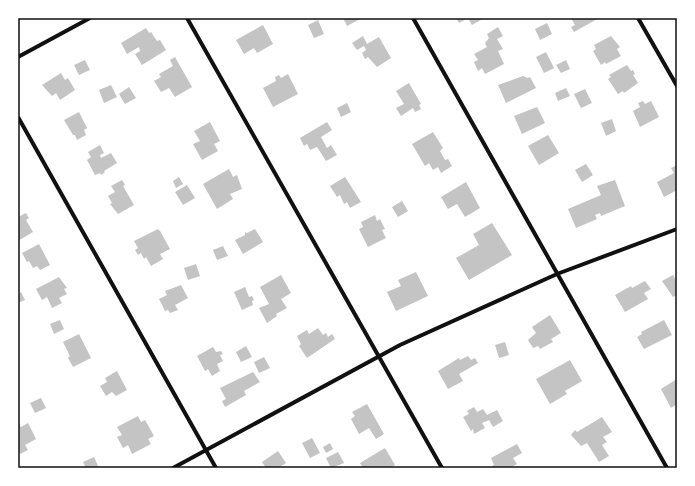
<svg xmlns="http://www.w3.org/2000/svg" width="695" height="486" viewBox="0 0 695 486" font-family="'Work Sans',sans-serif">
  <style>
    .building { fill: #c4c4c4 }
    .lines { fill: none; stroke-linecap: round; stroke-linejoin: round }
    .minor { stroke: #111; stroke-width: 4 }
    .neatline { fill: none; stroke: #111; stroke-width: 1.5 }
  </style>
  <rect width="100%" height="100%" fill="#fff"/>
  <path class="building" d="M 343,18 L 362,18 L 347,26 Z
    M 456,18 L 484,18 L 472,25 L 468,18 L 459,23 Z
    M 571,18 L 599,18 L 574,32 L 571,27 L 575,25 Z
    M 318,20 L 324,34 L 314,38 L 308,25 Z
    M 547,23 L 552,34 L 540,40 L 535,29 Z
    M 263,25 L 273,44 L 257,53 L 254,48 L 244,54 L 236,40 Z
    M 498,27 L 503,36 L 497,39 L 503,49 L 498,51 L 504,64 L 485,74 L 482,68 L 478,71 L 474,62 L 478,60 L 474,54 L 487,47 L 485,43 L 489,38 L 487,34 Z
    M 146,28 L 149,33 L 151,32 L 157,41 L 160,40 L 166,50 L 142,65 L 135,54 L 140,51 L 139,47 L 127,54 L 121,43 Z
    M 363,36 L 367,44 L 379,37 L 391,58 L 377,67 L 368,57 L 365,59 L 362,53 L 366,50 L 364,46 L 357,50 L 352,43 Z
    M 611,36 L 620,47 L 617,49 L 621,56 L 606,64 L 605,62 L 601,65 L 593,51 L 596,49 L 594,45 Z
    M 546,52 L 554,68 L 544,73 L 536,57 Z
    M 175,57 L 192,87 L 175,97 L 169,88 L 161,92 L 154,81 L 161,77 L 159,74 L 173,66 L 170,60 Z
    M 85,60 L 90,70 L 79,75 L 74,65 Z
    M 566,60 L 570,69 L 561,73 L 556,65 Z
    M 627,65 L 631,71 L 633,70 L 635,74 L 633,75 L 638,83 L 624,93 L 623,91 L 618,94 L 608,79 L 611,77 L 609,75 Z
    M 61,73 L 65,80 L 68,78 L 75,90 L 60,100 L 56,93 L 52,96 L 42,85 Z
    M 288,74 L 298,94 L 273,107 L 263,88 L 276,81 L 275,77 L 279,75 L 281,78 Z
    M 523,76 L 528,78 L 530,77 L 536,88 L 506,103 L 498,85 Z
    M 409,83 L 421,104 L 419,105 L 421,109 L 415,112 L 413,108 L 401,116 L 396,108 L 404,104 L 396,91 Z
    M 111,85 L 117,97 L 104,103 L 99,90 Z
    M 129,87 L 136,98 L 125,104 L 119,94 Z
    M 566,88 L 570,96 L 558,101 L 555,93 Z
    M 585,89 L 592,103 L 581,108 L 574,94 Z
    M 643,101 L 645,104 L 651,101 L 659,117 L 640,127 L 633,111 L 640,107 L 638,103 Z
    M 347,103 L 351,112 L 341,117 L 337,108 Z
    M 537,107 L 545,123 L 522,134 L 514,116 Z
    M 79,112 L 87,128 L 84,130 L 86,135 L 77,140 L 75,135 L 73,135 L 64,120 Z
    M 612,119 L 616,131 L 606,136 L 601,123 Z
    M 210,122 L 220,141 L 214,144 L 218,151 L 202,160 L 193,144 L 200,141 L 194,131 Z
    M 327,122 L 332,130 L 321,137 L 327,148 L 331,145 L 337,155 L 326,161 L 317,147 L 310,150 L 307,144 L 304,146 L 300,138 Z
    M 433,132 L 443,148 L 440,151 L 445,160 L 448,159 L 452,166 L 441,173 L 438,167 L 433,170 L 429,163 L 425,166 L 412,144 Z
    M 548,135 L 559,153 L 539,165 L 528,146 Z
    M 100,145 L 104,153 L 100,155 L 101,158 L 111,153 L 117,163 L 104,171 L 105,172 L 101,175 L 100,173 L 95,175 L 87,160 L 91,157 L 88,152 Z
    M 586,164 L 593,175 L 582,182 L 575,170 Z
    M 677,165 L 677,190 L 664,197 L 657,182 L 674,173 L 671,168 Z
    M 229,169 L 233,177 L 237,175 L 242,189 L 230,194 L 233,199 L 217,209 L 203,184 Z
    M 179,177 L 183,184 L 176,188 L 173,181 Z
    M 345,177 L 361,202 L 350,208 L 347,202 L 344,204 L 340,195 L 337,197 L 330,186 Z
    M 122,180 L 125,185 L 123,186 L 134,205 L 118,214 L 110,204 L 112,203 L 108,196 L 115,192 L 111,186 Z
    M 615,180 L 625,206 L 601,216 L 600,213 L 595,215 L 597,219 L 576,228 L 568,209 L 601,195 L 597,186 Z
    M 466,182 L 480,208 L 465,217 L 457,204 L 448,209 L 441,197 Z
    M 187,185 L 195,198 L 183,205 L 175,192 Z
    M 402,201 L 408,211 L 398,217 L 392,207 Z
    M 26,213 L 29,218 L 26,220 L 33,232 L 18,241 L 18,217 Z
    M 375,215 L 377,221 L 380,219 L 385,229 L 382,230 L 386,238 L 368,247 L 359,229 L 363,227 L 361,222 Z
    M 492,223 L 512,255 L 469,280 L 456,258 L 479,245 L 473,234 Z
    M 158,229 L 160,231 L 170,249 L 160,254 L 163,259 L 151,266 L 146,257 L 144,259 L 141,253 L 138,255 L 135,250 L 138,248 L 134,241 Z
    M 255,229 L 263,242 L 243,254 L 235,240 L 245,235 L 245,232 L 247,233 Z
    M 39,244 L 50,265 L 40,270 L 37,266 L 33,268 L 29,261 L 27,262 L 22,253 Z
    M 223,246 L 228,256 L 217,260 L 213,250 Z
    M 196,264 L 200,276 L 188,280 L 184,268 Z
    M 416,272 L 428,296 L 396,311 L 387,292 L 401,286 L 398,280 Z
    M 281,275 L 291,293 L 281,299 L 287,308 L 276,314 L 277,316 L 267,323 L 259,308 L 269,304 L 260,287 Z
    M 673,275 L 677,282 L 677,295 L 673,297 L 662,281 Z
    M 59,277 L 67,288 L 64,289 L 67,294 L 59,298 L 62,303 L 52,308 L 47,297 L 42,300 L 36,289 Z
    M 645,281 L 651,289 L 644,293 L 648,299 L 625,312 L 615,295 L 631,286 L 632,288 Z
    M 181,285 L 188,298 L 175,305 L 178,310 L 170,313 L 168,310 L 165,311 L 159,299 L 167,295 L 165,291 Z
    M 245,287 L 249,297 L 252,296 L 254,300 L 252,301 L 253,305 L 242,310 L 234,292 Z
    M 21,292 L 25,300 L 18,303 L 18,294 Z
    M 550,315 L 561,333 L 551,339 L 553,342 L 540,349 L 538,346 L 533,348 L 528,340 L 536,333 L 532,327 Z
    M 60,320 L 64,329 L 54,334 L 50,324 Z
    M 664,320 L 672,335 L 644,349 L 637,337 L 642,334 L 641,332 Z
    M 318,328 L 323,335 L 326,333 L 328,337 L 332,334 L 335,339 L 307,358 L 299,346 L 301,344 L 297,336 L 307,330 L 309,334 Z
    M 79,334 L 91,358 L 73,367 L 68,358 L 70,356 L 63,342 Z
    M 505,342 L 509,355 L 499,358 L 495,345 Z
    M 246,346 L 252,357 L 241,362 L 236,352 Z
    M 213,347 L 216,352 L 221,351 L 223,354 L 220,355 L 223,361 L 217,364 L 220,371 L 212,376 L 208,369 L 205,371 L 197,356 Z
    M 468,356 L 471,360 L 475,358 L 478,363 L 459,374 L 463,381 L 448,389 L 438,371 L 459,358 L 460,360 Z
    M 264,357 L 270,368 L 259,373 L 254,362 Z
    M 570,360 L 582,381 L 565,391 L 567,394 L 550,404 L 536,379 Z
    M 117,371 L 127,390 L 116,396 L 112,392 L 106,396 L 100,386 L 107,382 L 105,378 Z
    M 253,372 L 260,382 L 244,391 L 246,395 L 225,407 L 222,401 L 226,399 L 220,388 Z
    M 677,379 L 677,404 L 671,408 L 661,389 Z
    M 41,398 L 46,408 L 35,413 L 30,403 Z
    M 367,404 L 384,434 L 376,439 L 369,428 L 359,434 L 351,419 L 355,416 L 352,412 Z
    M 474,407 L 477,412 L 483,409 L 487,415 L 497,410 L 503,421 L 493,427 L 489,420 L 482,423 L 485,428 L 474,434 L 473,429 L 471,431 L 463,417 L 469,414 L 467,411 Z
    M 138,416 L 141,422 L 145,420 L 154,436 L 148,439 L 151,444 L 132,454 L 128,445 L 123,448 L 117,437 L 122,435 L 117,427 Z
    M 602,417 L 612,432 L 603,437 L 607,442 L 602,445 L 609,456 L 599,462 L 587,443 L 581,446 L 571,435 L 575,430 L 577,432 Z
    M 28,423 L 36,439 L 25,445 L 28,450 L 20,454 L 18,450 L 18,425 L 19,424 L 21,427 Z
    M 312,438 L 320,453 L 310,458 L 302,443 Z
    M 330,443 L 333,449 L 326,453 L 323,447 Z
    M 517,444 L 522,453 L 513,458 L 517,464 L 510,468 L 493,468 L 492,466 L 494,465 L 491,458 Z
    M 385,448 L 395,465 L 390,468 L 363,468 L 360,463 Z
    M 278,451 L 286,463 L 278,468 L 266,468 L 262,462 Z
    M 338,452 L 344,463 L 331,468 L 326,458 Z
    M 94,457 L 99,468 L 86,468 L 83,462 Z"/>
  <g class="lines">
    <path class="minor" d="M 187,18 L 442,468
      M 413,18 L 667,468
      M 638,18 L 677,86
      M 18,57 L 90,18
      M 18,117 L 216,468
      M 173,468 L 400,345 L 557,274 L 677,229"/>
  </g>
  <rect width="695" height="486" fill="none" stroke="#ffffff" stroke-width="38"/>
  <rect x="19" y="19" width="657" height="448" class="neatline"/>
</svg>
